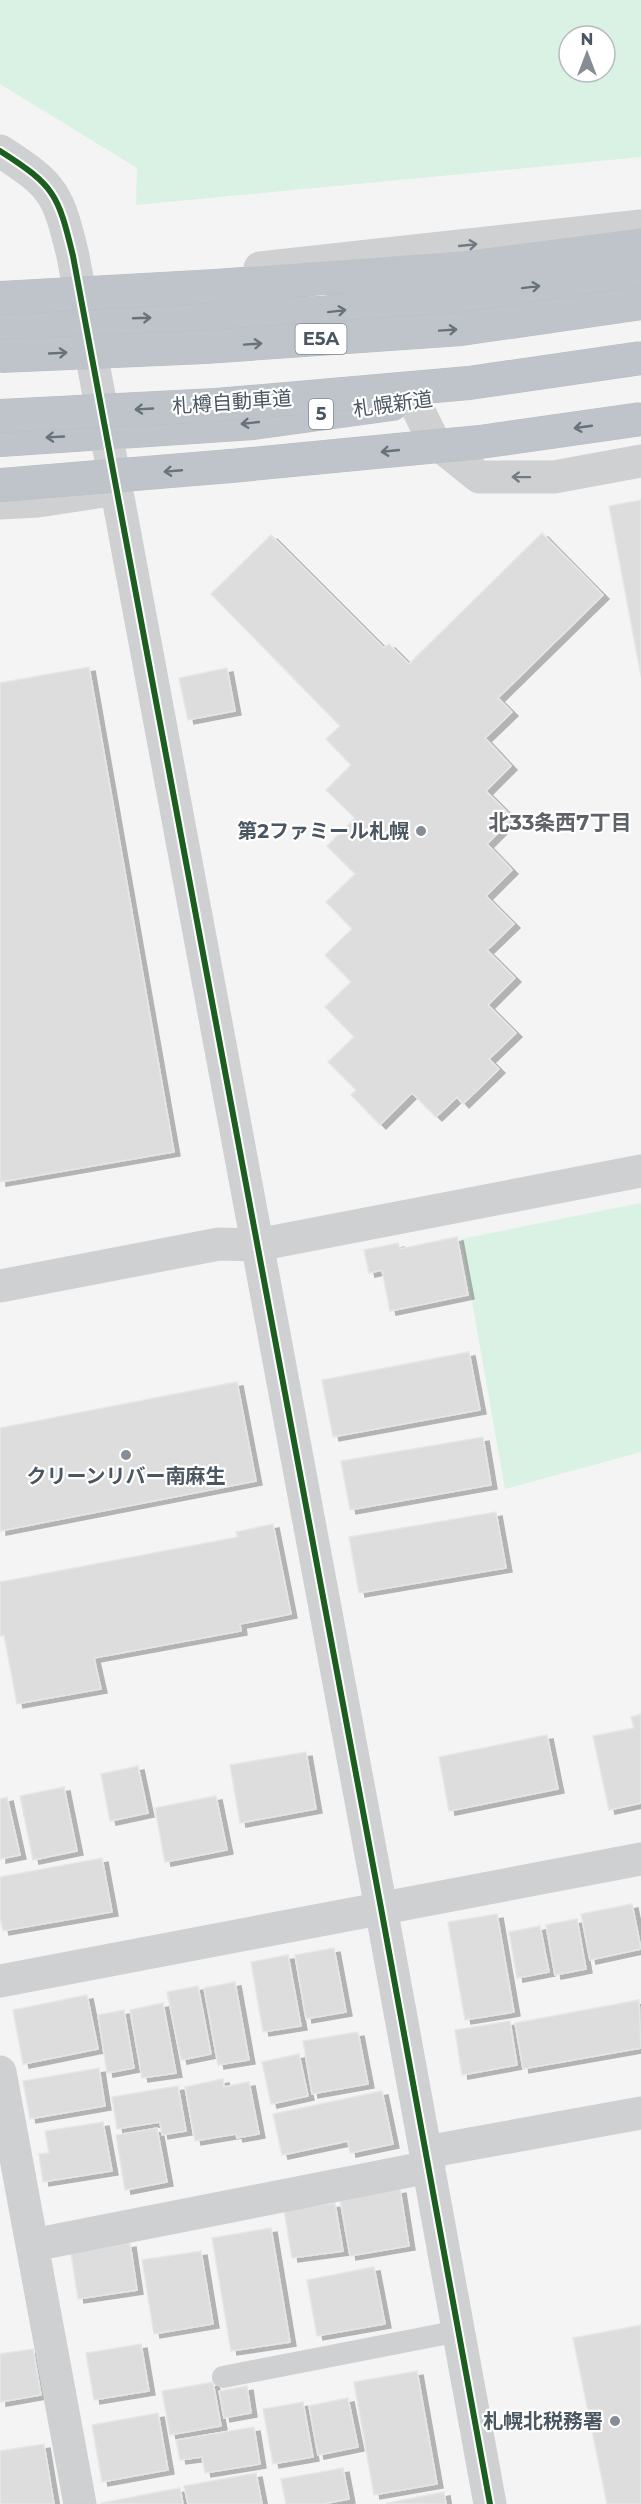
<svg xmlns="http://www.w3.org/2000/svg" width="641" height="2504" viewBox="0 0 641 2504" font-family="Montserrat,'Noto Sans JP',sans-serif">
  <style>
    .green { fill: #d9f2e3; fill-rule: evenodd }
    .building { fill: #ddddde; stroke: #e5e6e7; stroke-width: 1.5; filter: url(#shadow) }
    .lines { fill: none; stroke-linecap: round; stroke-linejoin: round }
    .highway-casing { stroke: #b9bec3; stroke-width: 34 }
    .lane { stroke: #ced0d2; stroke-width: 22 }
    .street { stroke: #ced0d2; stroke-width: 33 }
    .highway { stroke: #bec4c9; stroke-width: 33 }
    .highway-bridge-casing { stroke: #b9bec3; stroke-width: 34; stroke-linecap: butt }
    .highway-bridge { stroke: #bec4c9; stroke-width: 33 }
    .cycleway-casing { stroke: #fff; stroke-width: 10 }
    .cycleway { stroke: #1b5e20; stroke-width: 6 }
    .oneway { stroke: #727b83 }
    .oneway2 { stroke: #67727b }
    .poi-dot { fill: #868d94; stroke: #fff; stroke-width: 2 }
    .labels { text-anchor: middle; dominant-baseline: central; stroke-width: 4.5; stroke-linejoin: round; paint-order: stroke }
    .shield { fill: #fff; stroke: #808990; stroke-width: 1.5 }
    .shield-label { font-size: 18px; font-weight: bold; fill: #4a5661 }
    .street-label { font-size: 20px; fill: #4a5661; stroke: #fff }
    .poi-label { font-size: 20px; font-weight: bold; fill: #4a5661; stroke: #fff; text-anchor: end }
    .neighbourhood-label { font-size: 21px; font-weight: bold; fill: #5f6368; stroke: #fff }
  </style>
  <defs>
    <filter id="shadow"><feDropShadow dx="6" dy="4" stdDeviation="0" flood-color="#0004"/></filter>
  </defs>
  <rect width="100%" height="100%" fill="#f4f4f4"/>
  <path class="green" d="M 0,0 L 641,0 L 641,157 L 136,205 L 137,168 L 0,84 ZM 569,36 L 605,36 L 605,72 L 569,72 Z
    M 641,1203 L 641,1452 L 505,1489 L 461,1239 Z"/>
  <path class="building" d="M 641,500 L 641,676 L 609,506 Z
    M 542,533 L 603,595 L 498,698 L 512,712 L 485,738 L 511,766 L 486,791 L 513,818 L 487,844 L 512,870 L 486,896 L 514,924 L 487,950 L 515,978 L 488,1005 L 516,1033 L 489,1059 L 499,1069 L 463,1104 L 457,1097 L 436,1117 L 412,1093 L 380,1125 L 351,1095 L 356,1090 L 328,1062 L 354,1037 L 325,1007 L 351,982 L 325,955 L 352,929 L 326,902 L 355,874 L 327,846 L 355,818 L 326,790 L 351,765 L 326,739 L 340,726 L 211,594 L 271,535 L 384,648 L 389,644 L 409,664 Z
    M 89,667 L 174,1152 L 0,1182 L 0,683 Z
    M 227,668 L 235,711 L 188,720 L 179,678 Z
    M 457,1237 L 468,1295 L 390,1311 L 382,1270 L 369,1273 L 364,1250 L 398,1243 L 400,1249 Z
    M 469,1352 L 480,1410 L 333,1437 L 322,1380 Z
    M 237,1382 L 256,1481 L 0,1531 L 0,1428 Z
    M 483,1437 L 491,1485 L 350,1510 L 341,1461 Z
    M 496,1512 L 506,1568 L 359,1593 L 349,1537 Z
    M 273,1524 L 291,1614 L 240,1624 L 241,1631 L 94,1658 L 101,1689 L 17,1704 L 4,1635 L 0,1636 L 0,1582 L 238,1537 L 236,1532 Z
    M 641,1714 L 641,1803 L 609,1810 L 593,1736 L 634,1728 L 631,1717 Z
    M 547,1735 L 558,1789 L 449,1811 L 439,1757 Z
    M 306,1752 L 316,1809 L 240,1823 L 230,1765 Z
    M 138,1766 L 148,1813 L 110,1821 L 101,1774 Z
    M 64,1787 L 77,1851 L 33,1860 L 20,1796 Z
    M 216,1796 L 227,1850 L 165,1862 L 155,1808 Z
    M 7,1797 L 20,1855 L 0,1859 L 0,1799 Z
    M 102,1858 L 112,1912 L 3,1931 L 0,1917 L 0,1877 Z
    M 632,1904 L 641,1949 L 590,1960 L 581,1914 Z
    M 497,1914 L 514,2012 L 465,2020 L 448,1922 Z
    M 577,1919 L 586,1969 L 555,1975 L 546,1925 Z
    M 540,1926 L 549,1972 L 517,1978 L 509,1932 Z
    M 334,1948 L 346,2012 L 306,2019 L 295,1955 Z
    M 288,1955 L 301,2026 L 263,2032 L 251,1962 Z
    M 235,1982 L 249,2060 L 218,2065 L 204,1988 Z
    M 198,1986 L 211,2054 L 181,2060 L 167,1992 Z
    M 87,1995 L 98,2049 L 23,2064 L 13,2010 Z
    M 639,2000 L 641,2048 L 523,2069 L 515,2023 Z
    M 163,2003 L 176,2073 L 142,2078 L 130,2010 Z
    M 124,2010 L 134,2068 L 107,2073 L 98,2015 Z
    M 510,2021 L 517,2065 L 462,2075 L 455,2030 Z
    M 358,2032 L 368,2084 L 312,2094 L 303,2041 Z
    M 299,2054 L 308,2096 L 271,2104 L 262,2062 Z
    M 99,2068 L 105,2106 L 30,2119 L 23,2081 Z
    M 223,2079 L 224,2087 L 249,2082 L 259,2134 L 237,2138 L 236,2134 L 195,2141 L 185,2087 Z
    M 178,2086 L 186,2131 L 162,2135 L 160,2122 L 117,2129 L 112,2097 Z
    M 382,2091 L 393,2144 L 350,2153 L 348,2141 L 282,2155 L 273,2114 Z
    M 103,2122 L 112,2171 L 43,2182 L 39,2154 L 49,2153 L 45,2131 Z
    M 157,2128 L 167,2182 L 125,2190 L 116,2135 Z
    M 400,2189 L 409,2246 L 350,2256 L 340,2199 Z
    M 335,2203 L 343,2251 L 292,2258 L 284,2210 Z
    M 271,2228 L 290,2342 L 231,2351 L 212,2238 Z
    M 130,2243 L 137,2290 L 78,2299 L 71,2253 Z
    M 201,2251 L 213,2324 L 154,2334 L 142,2260 Z
    M 374,2267 L 385,2324 L 317,2336 L 307,2280 Z
    M 641,2325 L 641,2504 L 607,2504 L 573,2338 Z
    M 141,2344 L 149,2391 L 94,2400 L 86,2353 Z
    M 33,2349 L 41,2395 L 0,2402 L 0,2354 Z
    M 417,2371 L 437,2484 L 374,2495 L 354,2382 Z
    M 213,2382 L 221,2426 L 170,2435 L 162,2391 Z
    M 247,2386 L 251,2413 L 224,2418 L 219,2391 Z
    M 348,2398 L 358,2447 L 318,2455 L 309,2406 Z
    M 303,2402 L 313,2457 L 273,2464 L 263,2409 Z
    M 158,2413 L 168,2470 L 102,2482 L 92,2425 Z
    M 254,2427 L 260,2464 L 205,2473 L 202,2457 L 180,2460 L 176,2440 Z
    M 44,2444 L 54,2504 L 0,2504 L 0,2451 Z
    M 343,2468 L 349,2499 L 323,2504 L 286,2504 L 281,2479 Z
    M 256,2473 L 262,2504 L 188,2504 L 184,2486 Z
    M 180,2488 L 183,2504 L 101,2504 L 101,2503 Z
    M 444,2492 L 446,2504 L 387,2504 L 387,2503 Z"/>
  <g class="lines">
    <defs>
      <path id="highway" d="M 216,286 L 462,268 L 641,245
        M 0,324 L 321,313 L 641,273
        M 0,440 L 253,423 L 392,404"/>
    </defs>
    <use href="#highway" class="highway-casing"/>
    <path class="lane" d="M 223,2377 L 459,2331"/>
    <path class="street" d="M 0,151 C 55,186 58,194 73,256 L 381,1908 L 490,2504
      M 260,268 L 641,226
      M 414,401 L 433,440 L 479,477 L 554,477 L 641,461
      M 0,503 L 38,501 L 117,489
      M 0,1286 L 219,1244 L 257,1245 L 641,1171
      M 0,1981 L 641,1859
      M 0,2072 L 80,2504
      M 426,2152 L 641,2113
      M 33,2245 L 429,2167"/>
    <use href="#highway" class="highway"/>
    <defs>
      <path id="highway-bridge" d="M 0,298 L 216,286
        M 0,356 L 205,347 L 461,329 L 641,303
        M 0,416 L 216,405 L 469,383 L 641,358
        M 0,485 L 231,466 L 480,442 L 641,419"/>
    </defs>
    <use href="#highway-bridge" class="highway-bridge-casing"/>
    <use href="#highway-bridge" class="highway-bridge"/>
    <defs>
      <path id="cycleway" d="M 0,151 C 55,186 58,194 73,256 L 381,1908 L 490,2504"/>
    </defs>
    <use href="#cycleway" class="cycleway-casing"/>
    <use href="#cycleway" class="cycleway"/>
  </g>
  <defs><path id="oneway-shaft" d="M-6 0H5M1.5-3L5.5 0L1.5 3" fill="none" stroke-width="1.6" stroke-linecap="round" stroke-linejoin="round" transform="scale(1.5)"/></defs>
  <g class="oneway">
    <use href="#oneway-shaft" transform="translate(468 245) rotate(-6)"/>
    <use href="#oneway-shaft" transform="translate(521 477) rotate(-179)"/>
  </g>
  <g class="oneway2">
    <use href="#oneway-shaft" transform="translate(531 287) rotate(-7)"/>
    <use href="#oneway-shaft" transform="translate(337 311) rotate(-7)"/>
    <use href="#oneway-shaft" transform="translate(142 318) rotate(-2)"/>
    <use href="#oneway-shaft" transform="translate(448 330) rotate(-4)"/>
    <use href="#oneway-shaft" transform="translate(253 344) rotate(-4)"/>
    <use href="#oneway-shaft" transform="translate(58 353) rotate(-3)"/>
    <use href="#oneway-shaft" transform="translate(144 409) rotate(177)"/>
    <use href="#oneway-shaft" transform="translate(250 423) rotate(174)"/>
    <use href="#oneway-shaft" transform="translate(583 427) rotate(172)"/>
    <use href="#oneway-shaft" transform="translate(55 437) rotate(177)"/>
    <use href="#oneway-shaft" transform="translate(390 451) rotate(174)"/>
    <use href="#oneway-shaft" transform="translate(173 471) rotate(175)"/>
  </g>
  <g class="poi-dot">
    <circle cx="421" cy="831" r="6"/>
    <circle cx="126" cy="1455" r="6"/>
    <circle cx="615" cy="2421" r="6"/>
  </g>
  <g class="labels">
    <g class="shield">
      <rect x="295.5" y="324" width="51" height="30" rx="4.5"/>
      <rect x="309" y="399" width="24" height="30" rx="4.5"/>
    </g>
    <g class="shield-label">
      <text x="321" y="339">E5A</text>
      <text x="321" y="414">5</text>
    </g>
    <g class="street-label">
      <text transform="translate(232 402) rotate(-4)">札樽自動車道</text>
      <text transform="translate(393 404) rotate(-8)">札幌新道</text>
    </g>
    <g class="poi-label">
      <text x="409" y="831">第2ファミール札幌</text>
      <text x="126" y="1476" text-anchor="middle">クリーンリバー南麻生</text>
      <text x="603" y="2421">札幌北税務署</text>
    </g>
    <g class="neighbourhood-label">
      <text x="560" y="822">北33条西7丁目</text>
    </g>
  </g>
  <g transform="translate(587 54)"><circle r="28" fill="#ffffff" stroke="#b7bbc0" stroke-width="1.5"/>
  <path d="M0-4.5L10 22L0 15L-10 22Z" fill="#868d94"/>
  <text y="-9" font-size="16" font-weight="bold" text-anchor="middle" fill="#4a5661">N</text>
  </g>
</svg>
